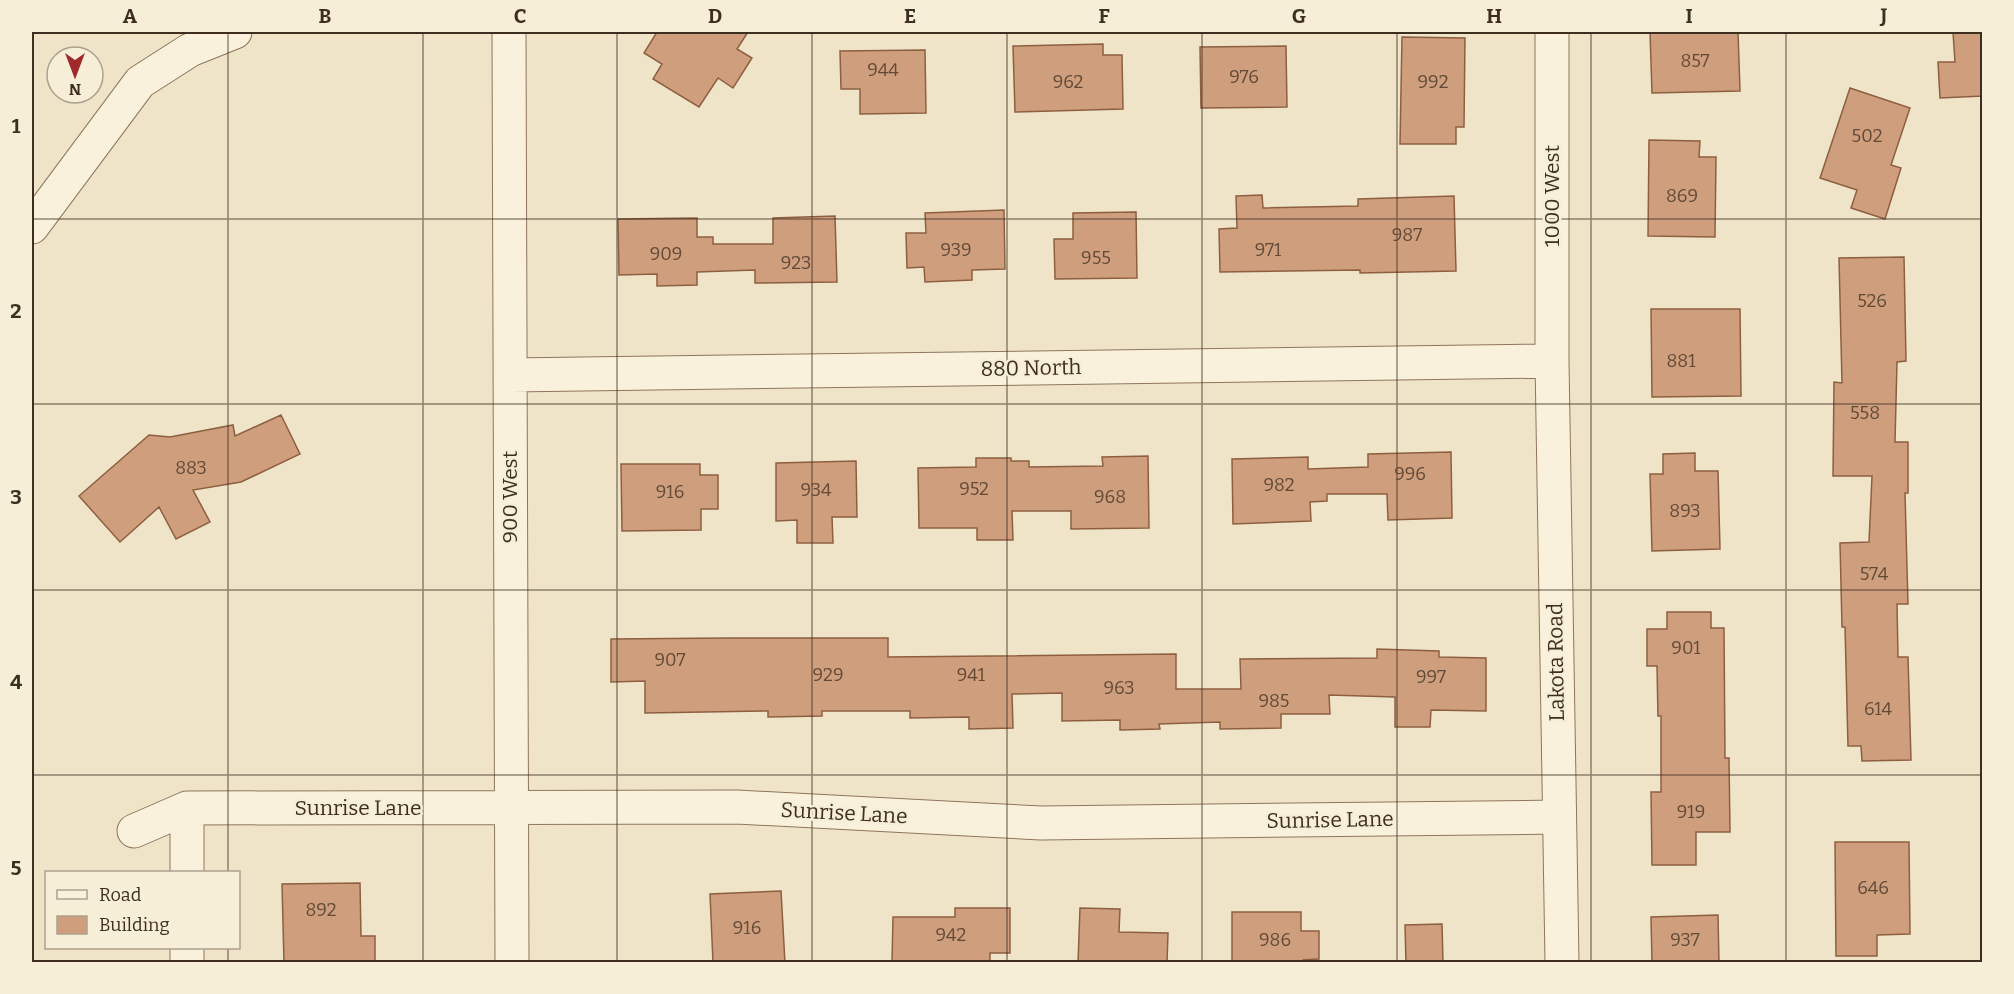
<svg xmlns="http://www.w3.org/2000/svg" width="2014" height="994" viewBox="0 0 2014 994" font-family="Bitter,serif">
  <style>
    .building { fill: #cf9f7d; stroke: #8d5f41; stroke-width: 1.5 }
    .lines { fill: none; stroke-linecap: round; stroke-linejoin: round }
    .minor-casing { stroke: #8d765c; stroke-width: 35 }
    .minor { stroke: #faf1dc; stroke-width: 33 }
    .grid { fill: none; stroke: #3d2e20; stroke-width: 1.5; stroke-opacity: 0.55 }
    .labels { text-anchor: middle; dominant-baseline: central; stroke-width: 5; stroke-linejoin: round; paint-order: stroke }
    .number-label { font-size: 18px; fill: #624a37 }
    .street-label { font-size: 21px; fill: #3d2e20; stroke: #f7eed8 }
    .neatline { fill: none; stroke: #3d2e20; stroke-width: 2 }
    .grid-label { font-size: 20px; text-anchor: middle; font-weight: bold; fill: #3d2e20 }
  </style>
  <rect width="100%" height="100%" fill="#f0e4c8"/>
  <path class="building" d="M 657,32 L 748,32 L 737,49 L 752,58 L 733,88 L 718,78 L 699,107 L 653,79 L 662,64 L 644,53 Z
    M 1650,32 L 1738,32 L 1740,91 L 1652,93 Z
    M 1953,32 L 1983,32 L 1983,96 L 1940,98 L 1938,62 L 1955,62 Z
    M 1402,37 L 1465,38 L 1464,127 L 1456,127 L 1456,144 L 1400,144 Z
    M 1103,44 L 1103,55 L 1122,55 L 1123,109 L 1015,112 L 1013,46 Z
    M 1286,46 L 1287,107 L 1201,108 L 1200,47 Z
    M 925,50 L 926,113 L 860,114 L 860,89 L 841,89 L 840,51 Z
    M 1850,88 L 1910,108 L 1891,165 L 1901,168 L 1885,219 L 1851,208 L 1857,190 L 1820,178 Z
    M 1649,140 L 1700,141 L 1699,157 L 1716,157 L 1715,237 L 1648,236 Z
    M 1262,195 L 1263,208 L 1358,206 L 1358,199 L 1454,196 L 1456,271 L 1360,273 L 1360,270 L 1220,272 L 1219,229 L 1237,228 L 1236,196 Z
    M 1004,210 L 1005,269 L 972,270 L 972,280 L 925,282 L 924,267 L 907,268 L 906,233 L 926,233 L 925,213 Z
    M 1136,212 L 1137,278 L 1055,279 L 1054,239 L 1073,239 L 1073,213 Z
    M 835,216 L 837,282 L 755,283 L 755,270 L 697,272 L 697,285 L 657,286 L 657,274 L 619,275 L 618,219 L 697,218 L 697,237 L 713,237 L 713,244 L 773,244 L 773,218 Z
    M 1904,257 L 1906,361 L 1897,362 L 1895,442 L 1908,442 L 1908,493 L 1905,493 L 1908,604 L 1897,604 L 1898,657 L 1908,657 L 1911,760 L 1862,761 L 1861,746 L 1848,746 L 1845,627 L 1842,627 L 1840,543 L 1869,542 L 1872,476 L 1833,476 L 1834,382 L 1842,383 L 1839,258 Z
    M 1651,309 L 1740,309 L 1741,396 L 1652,397 Z
    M 281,415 L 300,454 L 241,482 L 193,490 L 210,522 L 176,539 L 159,507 L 120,542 L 79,496 L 149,435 L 170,437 L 233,425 L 235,436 Z
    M 1451,452 L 1452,518 L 1388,520 L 1387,494 L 1327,494 L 1327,501 L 1310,502 L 1311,521 L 1233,524 L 1232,459 L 1308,457 L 1308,469 L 1368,467 L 1368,454 Z
    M 1695,453 L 1695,471 L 1718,471 L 1720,549 L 1652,551 L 1650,474 L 1663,474 L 1663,454 Z
    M 1148,456 L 1149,528 L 1071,529 L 1071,511 L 1012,511 L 1013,540 L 977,540 L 977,528 L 919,528 L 918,468 L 976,467 L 976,458 L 1011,458 L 1011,461 L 1029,461 L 1029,467 L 1103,466 L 1102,457 Z
    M 856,461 L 857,517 L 832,517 L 833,543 L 797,543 L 797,520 L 776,521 L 776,463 Z
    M 621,464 L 700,464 L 700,475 L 718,475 L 718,509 L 701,509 L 701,530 L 622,531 Z
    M 1667,612 L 1711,612 L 1711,628 L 1724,628 L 1725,758 L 1729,758 L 1730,832 L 1696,832 L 1696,865 L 1652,865 L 1651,792 L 1661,792 L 1661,716 L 1658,716 L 1657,666 L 1647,666 L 1647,629 L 1667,629 Z
    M 728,638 L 888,638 L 888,657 L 1176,654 L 1176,689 L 1241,689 L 1240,659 L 1377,658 L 1377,649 L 1439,651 L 1439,657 L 1486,658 L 1486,711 L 1431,710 L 1430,727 L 1395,727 L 1395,697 L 1329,695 L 1330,714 L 1281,714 L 1281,728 L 1220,729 L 1220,722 L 1159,724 L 1160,729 L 1120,730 L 1120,720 L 1062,721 L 1062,693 L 1012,694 L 1013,728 L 969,729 L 969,717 L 910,718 L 910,711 L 822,711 L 822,716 L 768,717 L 768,711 L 645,713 L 645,681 L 611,682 L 611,639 Z
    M 1835,842 L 1909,842 L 1910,934 L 1877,935 L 1877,956 L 1836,956 Z
    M 360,883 L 361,936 L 375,936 L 375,963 L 284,963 L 282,884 Z
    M 781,891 L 785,963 L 713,963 L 710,894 Z
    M 955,908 L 1010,908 L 1010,953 L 990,953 L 990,963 L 892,963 L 893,917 L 955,917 Z
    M 1080,908 L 1120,909 L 1119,932 L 1168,933 L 1167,963 L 1078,963 Z
    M 1232,912 L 1301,912 L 1301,931 L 1319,931 L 1319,959 L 1303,960 L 1303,963 L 1232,963 Z
    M 1718,915 L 1719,963 L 1652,963 L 1651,917 Z
    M 1442,924 L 1443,963 L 1406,963 L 1405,925 Z"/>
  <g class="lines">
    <defs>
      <path id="minor" d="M 509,32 L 512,962
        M 1552,32 L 1552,361 L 1562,962
        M 32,227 L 140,82 L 190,50 L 235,32
        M 510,375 L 1552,361
        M 187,808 L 187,872
        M 134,831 L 187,808 L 737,807 L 1041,823 L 1559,817
        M 187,948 L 187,962"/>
    </defs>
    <use href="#minor" class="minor-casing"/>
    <use href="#minor" class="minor"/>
  </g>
  <path class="grid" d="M 228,32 L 228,872M 423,32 L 423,962M 617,32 L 617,962M 812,32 L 812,962M 1007,32 L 1007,962M 1202,32 L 1202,962M 1397,32 L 1397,962M 1591,32 L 1591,962M 1786,32 L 1786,962M 32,219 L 1982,219M 32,404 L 1982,404M 32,590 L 1982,590M 32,775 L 1982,775M 228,948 L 228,962"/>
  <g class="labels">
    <g class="number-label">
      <text x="1695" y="61">857</text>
      <text x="883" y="70">944</text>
      <text x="1244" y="77">976</text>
      <text x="1068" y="82">962</text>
      <text x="1433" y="82">992</text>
      <text x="1867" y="136">502</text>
      <text x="1682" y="196">869</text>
      <text x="1407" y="235">987</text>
      <text x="956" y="250">939</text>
      <text x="1268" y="250">971</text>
      <text x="666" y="254">909</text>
      <text x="1096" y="258">955</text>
      <text x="796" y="263">923</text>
      <text x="1872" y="301">526</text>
      <text x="1681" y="361">881</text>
      <text x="1865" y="413">558</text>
      <text x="191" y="468">883</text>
      <text x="1410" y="474">996</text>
      <text x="1279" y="485">982</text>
      <text x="974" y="489">952</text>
      <text x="816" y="490">934</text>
      <text x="670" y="492">916</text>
      <text x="1110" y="497">968</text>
      <text x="1685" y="511">893</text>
      <text x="1874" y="574">574</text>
      <text x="1686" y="648">901</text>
      <text x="670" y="660">907</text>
      <text x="828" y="675">929</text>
      <text x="971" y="675">941</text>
      <text x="1431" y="677">997</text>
      <text x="1119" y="688">963</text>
      <text x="1274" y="701">985</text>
      <text x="1878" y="709">614</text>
      <text x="1691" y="812">919</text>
      <text x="1873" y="888">646</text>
      <text x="321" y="910">892</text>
      <text x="747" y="928">916</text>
      <text x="951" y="935">942</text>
      <text x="1275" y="940">986</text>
      <text x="1685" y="940">937</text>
    </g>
    <g class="street-label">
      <text transform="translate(1552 196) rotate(-90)">1000 West</text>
      <text transform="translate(1031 368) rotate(-1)">880 North</text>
      <text transform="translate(510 497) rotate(-90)">900 West</text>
      <text transform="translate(1556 662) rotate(-91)">Lakota Road</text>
      <text x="358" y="808">Sunrise Lane</text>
      <text transform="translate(844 813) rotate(3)">Sunrise Lane</text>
      <text transform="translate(1330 820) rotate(-1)">Sunrise Lane</text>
    </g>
  </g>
  <rect width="2014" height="994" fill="none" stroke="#f7eed8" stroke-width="66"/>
  <rect x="45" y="871" width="195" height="78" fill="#f7eed8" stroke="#ada18e" stroke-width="1.5"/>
  <rect x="57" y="890" width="30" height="9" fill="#faf1dc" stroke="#ada18e" stroke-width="1.5"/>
  <text x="99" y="901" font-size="18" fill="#3d2e20">Road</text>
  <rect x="57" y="916" width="30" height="18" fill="#cf9f7d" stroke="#ada18e" stroke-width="1.5"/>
  <text x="99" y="931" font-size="18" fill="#3d2e20">Building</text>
  <g transform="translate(75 75) rotate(180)"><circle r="28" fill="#f7eed8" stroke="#ada18e" stroke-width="1.5"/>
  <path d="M0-4.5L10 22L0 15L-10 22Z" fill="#9e2a2b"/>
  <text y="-9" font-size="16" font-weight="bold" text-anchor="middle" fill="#3d2e20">N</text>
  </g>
  <rect x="33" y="33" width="1948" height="928" class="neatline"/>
  <g class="grid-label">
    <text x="130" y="23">A</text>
    <text x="325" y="23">B</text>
    <text x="520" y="23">C</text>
    <text x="715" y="23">D</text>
    <text x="910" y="23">E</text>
    <text x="1104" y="23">F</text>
    <text x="1299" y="23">G</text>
    <text x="1494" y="23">H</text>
    <text x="1689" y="23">I</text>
    <text x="1884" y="23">J</text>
    <text x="16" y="133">1</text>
    <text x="16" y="318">2</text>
    <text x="16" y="504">3</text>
    <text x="16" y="689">4</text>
    <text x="16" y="875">5</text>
  </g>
</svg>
